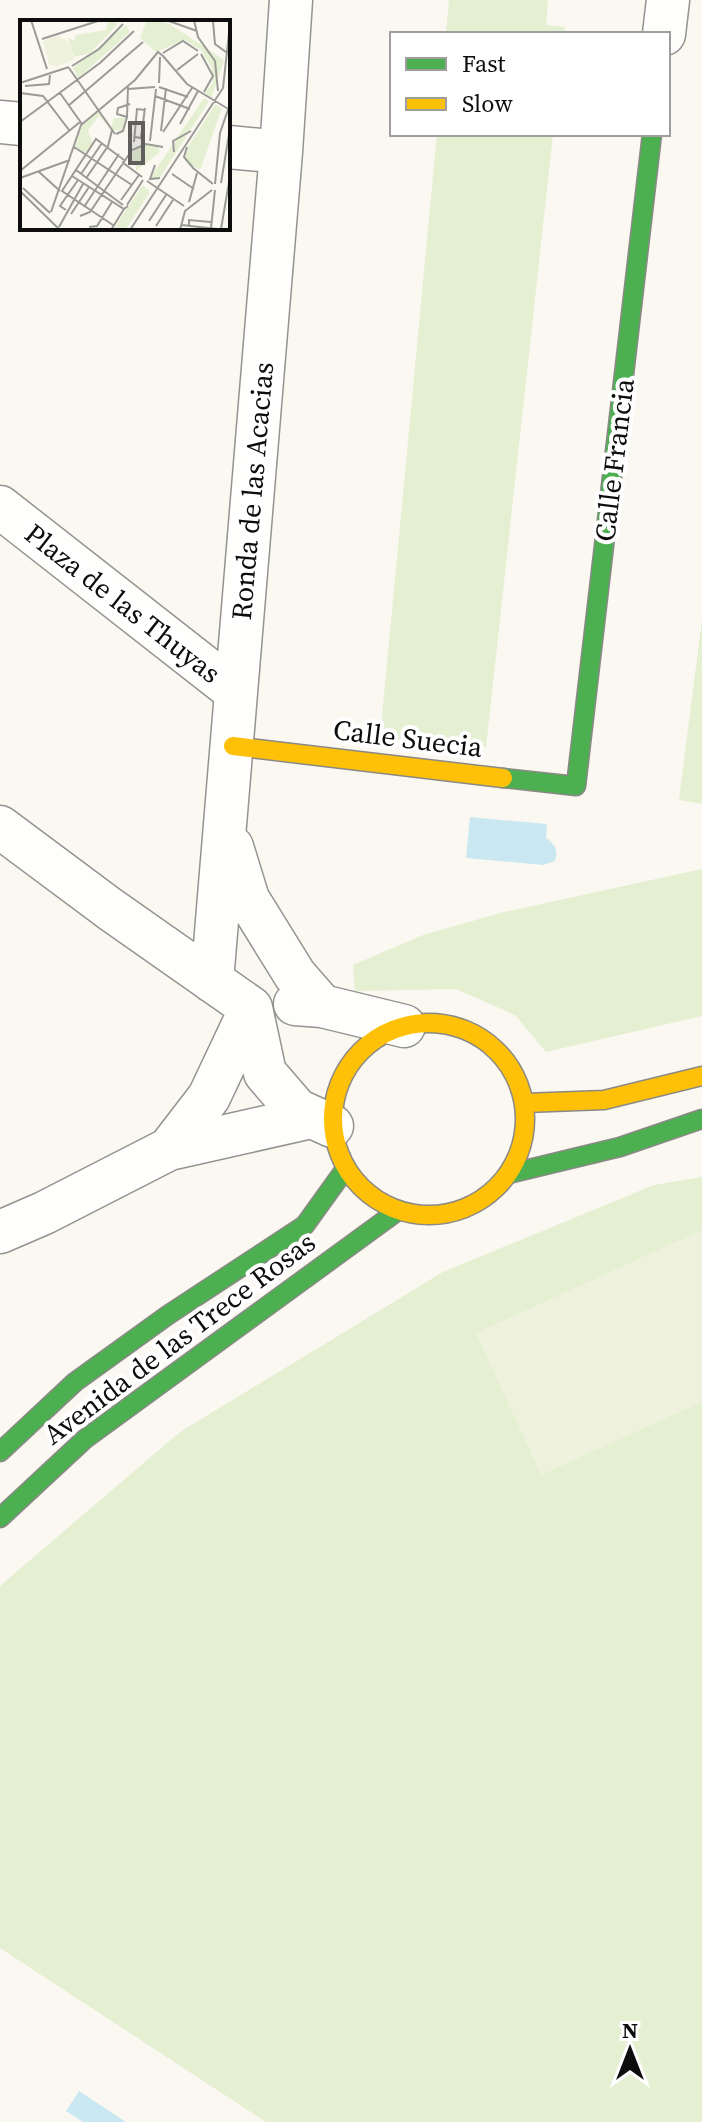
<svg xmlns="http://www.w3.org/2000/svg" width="702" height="2122" viewBox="0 0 702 2122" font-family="'Source Serif 4',serif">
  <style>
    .green { fill: #e5efd2 }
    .pitch { fill: #eef2dc }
    .water { fill: #cae8f2 }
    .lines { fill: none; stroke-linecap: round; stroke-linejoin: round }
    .street-casing { stroke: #949390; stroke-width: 45 }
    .fast-casing { stroke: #8a8986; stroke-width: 21 }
    .slow-casing { stroke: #8a8986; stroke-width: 21 }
    .street { stroke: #fefefd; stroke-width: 42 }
    .fast { stroke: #4caf50; stroke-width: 18 }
    .slow { stroke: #ffc107; stroke-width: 18 }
    .labels { text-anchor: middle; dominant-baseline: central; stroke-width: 8; stroke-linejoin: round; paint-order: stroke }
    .street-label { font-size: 28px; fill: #0d0d0d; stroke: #fff }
    .inset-road { fill: none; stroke: #9b9a96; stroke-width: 2 }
    .view { fill: #605f5d; fill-opacity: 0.15; stroke: #605f5d; stroke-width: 4 }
    .inset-edge { fill: none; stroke: #0d0d0d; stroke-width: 4 }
  </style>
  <rect width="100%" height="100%" fill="#faf8f1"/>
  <path class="green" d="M 449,0 L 548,0 L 546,25 L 565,27 L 564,34 L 446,34 Z
    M 437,134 L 553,134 L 486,747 L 380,738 Z
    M 702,619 L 702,804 L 679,800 Z
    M 702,869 L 702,1016 L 546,1052 L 515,1015 L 456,989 L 355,991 L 353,965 L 423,935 L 504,912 Z
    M 702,1177 L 702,2122 L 266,2122 L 0,1948 L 0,1586 L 180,1432 L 443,1272 L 654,1185 Z"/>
  <path class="pitch" d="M 702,1230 L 702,1402 L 541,1475 L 476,1333 Z"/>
  <path class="water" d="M 470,817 L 547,824 L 546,838 C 556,845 558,850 555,861 L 543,865 L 466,858 Z
    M 79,2091 L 126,2122 L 83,2122 L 66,2111 Z"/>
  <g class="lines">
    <defs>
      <path id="street" d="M 664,34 L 668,0
        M 0,122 L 22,124
        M 228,147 L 281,152
        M 0,507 L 235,691
        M 0,827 L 110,909 L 251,1008 L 265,1073 L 297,1110 L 332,1126
        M 232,847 L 248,899 L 295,975 L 322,1006
        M 212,981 L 281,152 L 291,0
        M 295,1004 L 322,1006 L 404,1026
        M 169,1149 L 209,1097 L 251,1008
        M 0,1232 L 44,1213 L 169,1149 L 311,1117"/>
      <path id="fast" d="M 503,778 L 576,786 L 652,134
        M 508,1174 L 620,1147 L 702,1119
        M 0,1452 L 75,1382 L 168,1315 L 305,1225 L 346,1168
        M 0,1518 L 85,1439 L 399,1210"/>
      <path id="slow" d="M 233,746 L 503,778
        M333 1119a96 96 0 1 1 192 0a96 96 0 1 1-192 0Z
        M 525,1103 L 604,1100 L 702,1076"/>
    </defs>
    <use href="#street" class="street-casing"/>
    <use href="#fast" class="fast-casing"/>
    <use href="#slow" class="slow-casing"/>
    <use href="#street" class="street"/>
    <use href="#fast" class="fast"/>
    <use href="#slow" class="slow"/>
  </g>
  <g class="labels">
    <g class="street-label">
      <text transform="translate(614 460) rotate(-83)">Calle Francia</text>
      <text transform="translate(252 491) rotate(-85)">Ronda de las Acacias</text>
      <text transform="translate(123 603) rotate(38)">Plaza de las Thuyas</text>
      <text transform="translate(408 738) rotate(7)">Calle Suecia</text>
      <text transform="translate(179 1338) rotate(-37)">Avenida de las Trece Rosas</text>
    </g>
  </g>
  <g transform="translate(20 20)">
    <rect width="210" height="210" fill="#faf8f1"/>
    <path d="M 89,0 L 98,4 L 70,33 L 54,37 L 48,17 L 54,21 L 56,15 L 86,10 ZM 127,0 L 148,3 L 204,40 L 191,79 L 185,73 L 193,62 L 192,48 L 181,30 L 164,20 L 136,32 L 120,18 ZM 106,5 L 110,12 L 58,58 L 53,48 ZM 184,78 L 189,81 L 139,159 L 130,158 ZM 195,85 L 202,88 L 180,150 L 165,141 L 168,127 ZM 79,91 L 91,108 L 94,98 L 106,98 L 102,111 L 90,109 L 79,96 L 68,110 L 72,123 L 65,133 L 55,126 L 62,105 ZM 122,125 L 137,125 L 140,132 L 116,151 L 116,143 L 107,137 ZM 123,165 L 130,172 L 105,210 L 93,210 Z" fill="#e5efd2"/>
    <path d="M 37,15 L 49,22 L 54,39 L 37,47 L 29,44 L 23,21 Z" fill="#eef2dc"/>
    <path class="inset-road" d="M 11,0 L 27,49M 146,0 L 177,11M 174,0 L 178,17 L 195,41 L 198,71M 193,1 L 195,24 L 210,35M 22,19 L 81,0M 143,33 L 163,21 L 178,31M 181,34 L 193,56 L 184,72M 143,36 L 167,64 L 210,90M 52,46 L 79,29 L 103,4M 49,48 L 95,114M 157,50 L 178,34M 0,63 L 49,47M 139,63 L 140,37M 5,66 L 29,64 L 30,55M 139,67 L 168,77M 108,69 L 135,67M 0,73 L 23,76 L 49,110M 40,73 L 62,104M 135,76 L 170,89M 48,86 L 123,22M 107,97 L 97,94 L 98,88 L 110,84M 0,102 L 80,43 L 114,11M 160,104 L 178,71M 141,111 L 146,68M 143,112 L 172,68M 96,114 L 103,111 L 107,97 L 108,67M 115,117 L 121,118 L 125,88M 130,121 L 136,69M 114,122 L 117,89 L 125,90M 54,127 L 112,165M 167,127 L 164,137 L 174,149M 154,132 L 153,121 L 171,111M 102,142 L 122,157M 135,145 L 130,159 L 140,158M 173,148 L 193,164M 56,150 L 103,185M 0,151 L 60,102M 19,152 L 40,171M 61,154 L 82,123M 152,154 L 174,169M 52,156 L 104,189 L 108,186M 67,157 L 88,126 L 92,110M 0,158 L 50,140M 127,161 L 164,186M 201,163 L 210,108M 195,164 L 200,113 L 210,84M 3,168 L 30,193M 0,171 L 40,210M 101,180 L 119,155M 169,182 L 177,153M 107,185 L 123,160M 64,187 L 99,134M 46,190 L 40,186 L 58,160M 31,192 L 61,105 L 115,60 L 138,32 L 143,36M 51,194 L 69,167M 60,196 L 70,192 L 112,130 L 126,124 L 143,127M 129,201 L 146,175M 93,205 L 42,171 L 76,119 L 104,140M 162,205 L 206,210M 136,206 L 153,180M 169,206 L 169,200 L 191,202M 39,207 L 63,164M 69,207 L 77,206 L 92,182M 191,208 L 195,170M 201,209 L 209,162M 91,210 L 104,189M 110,210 L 203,68 L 210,4M 160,210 L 165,191 L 192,170"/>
    <path class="view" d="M 110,103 L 123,103 L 123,143 L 110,143 Z"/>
    <rect width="210" height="210" class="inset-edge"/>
  </g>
  <rect x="390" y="32" width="280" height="104" fill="#ffffff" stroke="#9e9e9e" stroke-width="2"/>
  <rect x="406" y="58" width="40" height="12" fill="#4caf50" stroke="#9e9e9e" stroke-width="2"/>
  <text x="462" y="72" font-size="24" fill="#0d0d0d">Fast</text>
  <rect x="406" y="98" width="40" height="12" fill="#ffc107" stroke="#9e9e9e" stroke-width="2"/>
  <text x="462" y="112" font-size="24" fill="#0d0d0d">Slow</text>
  <g transform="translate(630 2050)" stroke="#ffffff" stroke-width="6" paint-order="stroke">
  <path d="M0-6L14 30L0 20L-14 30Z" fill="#0d0d0d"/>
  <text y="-12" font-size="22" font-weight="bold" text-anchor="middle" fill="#0d0d0d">N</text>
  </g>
</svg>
